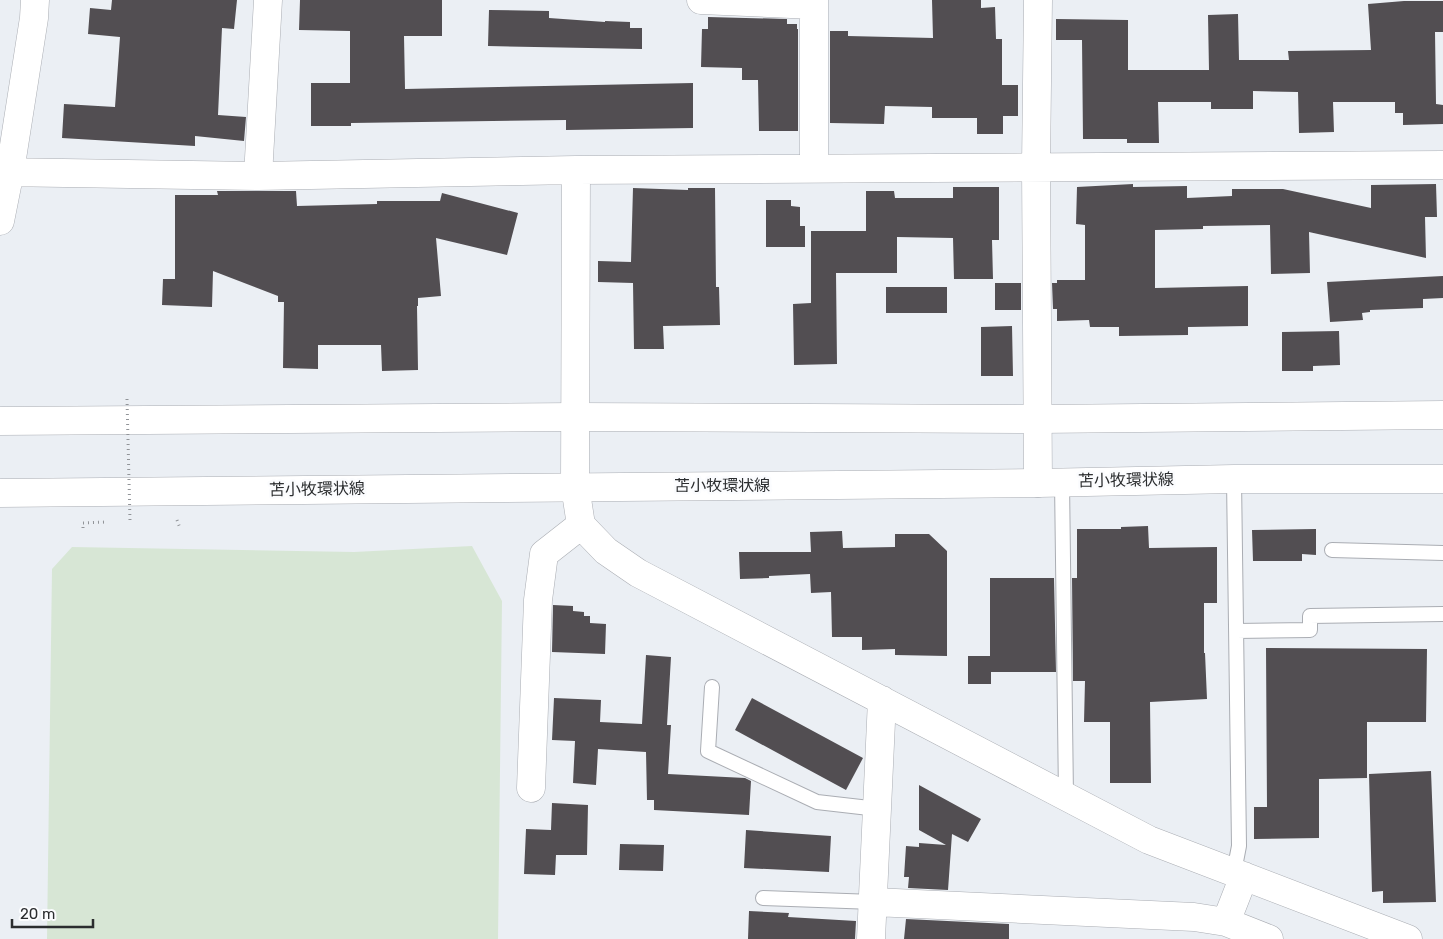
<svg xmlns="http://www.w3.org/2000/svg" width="1443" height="939" viewBox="0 0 1443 939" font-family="Rubik,'Noto Sans JP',sans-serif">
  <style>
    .green { fill: #d7e6d5 }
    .building { fill: #524e52 }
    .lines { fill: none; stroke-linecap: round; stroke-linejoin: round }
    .service-casing { stroke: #aaadb3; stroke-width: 16 }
    .minor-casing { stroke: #aaadb3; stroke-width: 29 }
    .secondary-casing { stroke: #aaadb3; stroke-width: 29 }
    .path { stroke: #919498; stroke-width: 3; stroke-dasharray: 1 4; stroke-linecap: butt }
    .service { stroke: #fff; stroke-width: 14 }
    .minor { stroke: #fff; stroke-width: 28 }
    .secondary { stroke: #fff; stroke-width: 28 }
    .path-bridge { stroke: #919498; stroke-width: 3; stroke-dasharray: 1 4; stroke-linecap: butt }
    .labels { text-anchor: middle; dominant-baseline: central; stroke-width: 5; stroke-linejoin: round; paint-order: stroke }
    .street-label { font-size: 16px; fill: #2b2d2f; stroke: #fbfcfe }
  </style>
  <rect width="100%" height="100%" fill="#ebeff4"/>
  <path class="green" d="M 472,546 L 502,601 L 498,939 L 47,939 L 52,569 L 72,547 L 354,552 Z"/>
  <path class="building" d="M 112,0 L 237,0 L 234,29 L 222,28 L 218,115 L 246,117 L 244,141 L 195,136 L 195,146 L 62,138 L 64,104 L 115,107 L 120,37 L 88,34 L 90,8 L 111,10 Z
    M 300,0 L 442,0 L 442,36 L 404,36 L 405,89 L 693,83 L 693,128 L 566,130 L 566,120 L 351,123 L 351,126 L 311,126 L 311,83 L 350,83 L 350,31 L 299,30 Z
    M 932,0 L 981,0 L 981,8 L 995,7 L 996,39 L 1002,39 L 1002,85 L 1018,85 L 1018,116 L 1003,116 L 1003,134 L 977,134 L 977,118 L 932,118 L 932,107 L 885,106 L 884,124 L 830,123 L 830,31 L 848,31 L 848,36 L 933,38 Z
    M 1404,1 L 1443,1 L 1443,32 L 1435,32 L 1436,104 L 1443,105 L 1443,124 L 1403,125 L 1403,113 L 1395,113 L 1395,102 L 1333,102 L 1334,132 L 1299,133 L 1298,92 L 1253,91 L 1253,109 L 1211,109 L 1211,102 L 1158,102 L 1159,143 L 1127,143 L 1127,139 L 1083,139 L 1082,40 L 1056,40 L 1056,19 L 1128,20 L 1128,70 L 1209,70 L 1208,15 L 1238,14 L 1239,60 L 1289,60 L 1288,51 L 1371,50 L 1368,4 Z
    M 489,10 L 549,11 L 549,18 L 605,22 L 605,21 L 630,22 L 630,28 L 642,28 L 642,49 L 488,46 Z
    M 708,17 L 787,19 L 787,24 L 797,24 L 797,29 L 798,29 L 798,131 L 759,131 L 758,80 L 742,80 L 742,68 L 701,67 L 702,29 L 708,29 Z
    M 1133,184 L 1133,187 L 1187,186 L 1187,198 L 1232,196 L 1232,189 L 1283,189 L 1371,208 L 1371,185 L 1436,184 L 1437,217 L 1425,217 L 1426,258 L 1309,232 L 1310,273 L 1271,274 L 1270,225 L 1203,226 L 1203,229 L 1155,230 L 1155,288 L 1248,286 L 1248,326 L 1188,327 L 1188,335 L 1119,336 L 1119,327 L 1090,327 L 1089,320 L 1057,321 L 1057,309 L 1053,309 L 1052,283 L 1057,283 L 1057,280 L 1085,280 L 1085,225 L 1076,224 L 1077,187 Z
    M 953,187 L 999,187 L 999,240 L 992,240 L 993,279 L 954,279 L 953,238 L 897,237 L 897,273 L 836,273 L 837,364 L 794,365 L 793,304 L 811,303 L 811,231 L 866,231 L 866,191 L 894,191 L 895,198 L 953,198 Z
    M 633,188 L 688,190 L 688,188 L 715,188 L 716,287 L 719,287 L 720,325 L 663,326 L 664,349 L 634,349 L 633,283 L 598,282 L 598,261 L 631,262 Z
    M 217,191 L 296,191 L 297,206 L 377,204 L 377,201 L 440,201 L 442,193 L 518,213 L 507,255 L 436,238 L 441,296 L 418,298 L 418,306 L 417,306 L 418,370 L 382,371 L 381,345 L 318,345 L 318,369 L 283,368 L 284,302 L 278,302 L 278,296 L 213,271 L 212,307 L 162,305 L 163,279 L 175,279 L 175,195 L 218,195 Z
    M 766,200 L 791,200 L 791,206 L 800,207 L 800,226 L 805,226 L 805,247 L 766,247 Z
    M 1443,276 L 1443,298 L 1423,299 L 1423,308 L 1370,310 L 1370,312 L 1362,313 L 1363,320 L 1330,322 L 1327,282 Z
    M 995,283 L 1021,283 L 1021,310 L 995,310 Z
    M 886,287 L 947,287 L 947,313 L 886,313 Z
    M 1012,326 L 1013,376 L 981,376 L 981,327 Z
    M 1339,331 L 1340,365 L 1313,366 L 1313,371 L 1282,371 L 1282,332 Z
    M 1148,526 L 1149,548 L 1217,547 L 1217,603 L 1204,603 L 1204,653 L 1205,653 L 1207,699 L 1150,702 L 1151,783 L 1110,783 L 1110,722 L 1084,722 L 1085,681 L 1073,681 L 1072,578 L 1077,578 L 1077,529 L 1121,529 L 1121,527 Z
    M 1316,529 L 1316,555 L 1302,554 L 1302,561 L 1253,561 L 1252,530 Z
    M 842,531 L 843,548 L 895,547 L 895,534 L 929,534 L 947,551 L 947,656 L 895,655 L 895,649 L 862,650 L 862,637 L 832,637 L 831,592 L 811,593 L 810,574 L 769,576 L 769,578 L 740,579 L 739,552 L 811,552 L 810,532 Z
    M 990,578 L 1054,578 L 1056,672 L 991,672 L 991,684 L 968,684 L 968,656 L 990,656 Z
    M 553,605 L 573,606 L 573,611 L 584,612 L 584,616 L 590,616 L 590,623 L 606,624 L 605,654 L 552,652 Z
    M 1266,648 L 1427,649 L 1426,722 L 1367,722 L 1367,778 L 1319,779 L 1319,838 L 1254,839 L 1254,807 L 1267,807 Z
    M 646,655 L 671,657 L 667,725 L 671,725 L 668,774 L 745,778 L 751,781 L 749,815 L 654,810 L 654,800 L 647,800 L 646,752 L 598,749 L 596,785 L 573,783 L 575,741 L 552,740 L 554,698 L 601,700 L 600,722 L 642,724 Z
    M 752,698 L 863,758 L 846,790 L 735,730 Z
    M 1431,771 L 1436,902 L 1383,903 L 1383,891 L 1372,892 L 1369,774 Z
    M 919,785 L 981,819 L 968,842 L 952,834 L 948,890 L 908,888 L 909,877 L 904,877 L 906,846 L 919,847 L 919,843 L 946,845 L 919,830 Z
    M 552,803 L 588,805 L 587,855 L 556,855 L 555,875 L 524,874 L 526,829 L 551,830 Z
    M 746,830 L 831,836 L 829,872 L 744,868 Z
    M 620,844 L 664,845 L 663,871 L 619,870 Z
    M 749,911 L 789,913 L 788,917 L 856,921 L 855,939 L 748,939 Z
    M 906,919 L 1009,924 L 1009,939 L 904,939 Z"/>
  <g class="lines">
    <defs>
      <path id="service" d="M 1062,481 L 1066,797
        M 1332,550 L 1443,553
        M 1236,631 L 1310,630 L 1310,616 L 1443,614
        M 712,687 L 708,751 L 817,802 L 878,809
        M 1234,872 L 1239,846 L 1234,479
        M 763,898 L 874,902"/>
      <path id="minor" d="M 701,0 L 814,5
        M 814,0 L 814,168
        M 1038,0 L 1036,166 L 1038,483
        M 576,170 L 575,486 L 581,525 L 606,551 L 638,573 L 1149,840 L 1408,939
        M 0,172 L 258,176 L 576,170 L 1443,165
        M 258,176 L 268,0
        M 0,221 L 10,171 L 34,18 L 35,0
        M 531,788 L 538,600 L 544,554 L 581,525
        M 874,902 L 1194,917 L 1226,922 L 1269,939
        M 1226,922 L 1244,876
        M 871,939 L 882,700"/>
      <path id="secondary" d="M 0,421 L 575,417 L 1038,419 L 1443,415
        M 0,493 L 1038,483 L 1234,479 L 1443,479"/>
    </defs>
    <use href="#service" class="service-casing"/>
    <use href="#minor" class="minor-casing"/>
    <use href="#secondary" class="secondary-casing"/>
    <path class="path" d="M 177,520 L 180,528
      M 83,528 L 83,523 L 106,522"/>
    <use href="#service" class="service"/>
    <use href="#minor" class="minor"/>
    <use href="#secondary" class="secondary"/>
    <path class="path-bridge" d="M 127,399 L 130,521"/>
  </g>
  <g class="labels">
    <g class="street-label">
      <text transform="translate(1126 480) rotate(-1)">苫小牧環状線</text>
      <text x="722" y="485">苫小牧環状線</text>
      <text transform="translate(317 489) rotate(-1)">苫小牧環状線</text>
    </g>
  </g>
  <path d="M12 919v8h81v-8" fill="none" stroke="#2b2d2f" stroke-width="2.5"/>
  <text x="20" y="919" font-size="15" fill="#2b2d2f" stroke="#fbfcfe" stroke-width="4" paint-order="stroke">20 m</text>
</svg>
